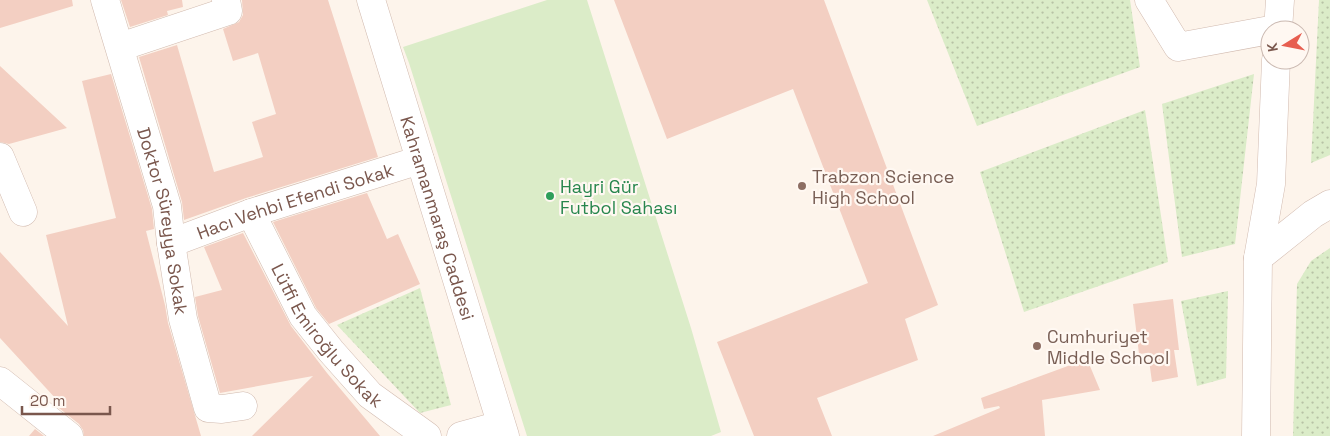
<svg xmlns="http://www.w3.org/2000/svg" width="1330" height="436" viewBox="0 0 1330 436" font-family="'Space Grotesk',sans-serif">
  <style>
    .grass { fill: url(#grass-dots) }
    .pitch { fill: #dbecc8 }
    .building { fill: #f3cfc2 }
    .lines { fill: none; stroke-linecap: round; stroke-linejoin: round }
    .minor-casing { stroke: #d1baaf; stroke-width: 29 }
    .minor { stroke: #fff; stroke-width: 28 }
    .education-dot { fill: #8d6e63; stroke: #fff8f2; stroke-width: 2 }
    .leisure-dot { fill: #2e9e5b; stroke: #fff8f2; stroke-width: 2 }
    .labels { text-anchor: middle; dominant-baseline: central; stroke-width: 4.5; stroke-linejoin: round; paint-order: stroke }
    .education-label { font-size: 18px; fill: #785e54; stroke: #fff8f2; text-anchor: start }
    .leisure-label { font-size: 18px; fill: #27864d; stroke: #fff8f2; text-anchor: start }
    .street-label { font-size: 18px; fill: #7a574d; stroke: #fff8f2 }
  </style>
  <defs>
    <pattern id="grass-dots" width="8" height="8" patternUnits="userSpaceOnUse" patternTransform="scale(1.25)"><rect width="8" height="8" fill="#dbecc8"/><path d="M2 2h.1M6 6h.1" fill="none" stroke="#b7c2a5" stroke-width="1.8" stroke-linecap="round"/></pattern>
  </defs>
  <rect width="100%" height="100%" fill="#fdf4eb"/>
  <path class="grass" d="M 927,0 L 1130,0 L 1140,67 L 977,126 Z
    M 1319,0 L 1330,0 L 1330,155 L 1311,163 Z
    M 1254,74 L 1235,244 L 1182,257 L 1162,104 Z
    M 1145,110 L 1168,262 L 1024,312 L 980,172 Z
    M 1330,248 L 1330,436 L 1293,436 L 1297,284 L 1311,261 Z
    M 420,288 L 451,405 L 420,413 L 337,325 Z
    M 1228,291 L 1226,378 L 1197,386 L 1181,301 Z"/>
  <path class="pitch" d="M 547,0 L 587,0 L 691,328 L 721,432 L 711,436 L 527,436 L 409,63 L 403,47 Z"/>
  <path class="building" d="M 0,0 L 72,0 L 73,6 L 0,28 Z
    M 121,0 L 182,0 L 183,7 L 167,11 L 168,15 L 130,27 Z
    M 242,0 L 328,0 L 378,157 L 246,198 L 184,220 L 182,202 L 139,57 L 177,45 L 214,172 L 263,157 L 252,122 L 276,114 L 258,53 L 233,61 L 223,29 L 239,22 L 243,15 Z
    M 614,0 L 824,0 L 938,305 L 905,319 L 918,360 L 817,398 L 832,436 L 754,436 L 717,342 L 868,283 L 793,89 L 667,139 Z
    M 0,66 L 67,128 L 9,144 L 0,142 Z
    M 111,74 L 152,209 L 154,229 L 146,231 L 165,305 L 168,323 L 201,436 L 84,436 L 83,430 L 79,424 L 54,404 L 57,400 L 0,338 L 0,252 L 68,326 L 46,235 L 116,218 L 82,81 Z
    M 367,193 L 387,239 L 398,234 L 420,284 L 329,324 L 316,308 L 273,222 Z
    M 243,233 L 291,326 L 327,373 L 380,436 L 252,436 L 313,376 L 220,393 L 198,316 L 195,297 L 222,290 L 204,247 Z
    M 1173,299 L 1179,350 L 1174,350 L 1178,377 L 1152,382 L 1148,353 L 1139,354 L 1133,304 Z
    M 1087,359 L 1100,390 L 1042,400 L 1045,436 L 933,436 L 1000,408 L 999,406 L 984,409 L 981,398 Z
    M 35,429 L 44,436 L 29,436 Z"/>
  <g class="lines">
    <defs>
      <g id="minor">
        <path id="s1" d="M 105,0 L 167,206 L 171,243 L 183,319 L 208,408 L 222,409 L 243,406"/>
        <path id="s2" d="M 371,0 L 505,436"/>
        <path d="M 1149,0 L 1178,47 L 1270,30"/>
        <path d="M 1278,30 L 1280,0"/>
        <path d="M 120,47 L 228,11 L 226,0"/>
        <path d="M 0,157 L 23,212"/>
        <path id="s3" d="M 251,213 L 303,316 L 331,351 L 370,395 L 427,436"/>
        <path id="s4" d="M 171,243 L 251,213 L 420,160"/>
        <path d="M 1258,258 L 1313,214 L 1330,204"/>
        <path d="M 0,381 L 69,436"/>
        <path d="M 461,436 L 501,425"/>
        <path d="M 1256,436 L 1258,258 L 1271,184 L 1276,60"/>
      </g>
    </defs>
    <use href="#minor" class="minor-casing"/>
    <use href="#minor" class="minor"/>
  </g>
  <g class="education-dot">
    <circle cx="802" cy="186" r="5"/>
    <circle cx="1037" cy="346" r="5"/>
  </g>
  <circle class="leisure-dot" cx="550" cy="196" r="5"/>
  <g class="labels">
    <g class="education-label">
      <text x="812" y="176">Trabzon Science<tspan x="812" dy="21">High School</tspan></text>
      <text x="1047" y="336">Cumhuriyet<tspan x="1047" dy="21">Middle School</tspan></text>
    </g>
    <g class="leisure-label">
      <text x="560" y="186">Hayri Gür<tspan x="560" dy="21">Futbol Sahası</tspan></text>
    </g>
    <g class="street-label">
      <text stroke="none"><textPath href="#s4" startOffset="131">Hacı Vehbi Efendi Sokak</textPath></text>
      <text stroke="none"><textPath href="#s2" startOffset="228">Kahramanmaraş Caddesi</textPath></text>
      <text stroke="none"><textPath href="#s1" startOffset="229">Doktor Süreyya Sokak</textPath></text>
      <text stroke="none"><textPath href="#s3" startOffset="145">Lütfi Emiroğlu Sokak</textPath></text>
    </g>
  </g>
  <g transform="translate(1285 45) rotate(260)"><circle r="24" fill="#fff8f2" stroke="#cab8b0"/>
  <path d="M0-4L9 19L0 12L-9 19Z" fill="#e75e50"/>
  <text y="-8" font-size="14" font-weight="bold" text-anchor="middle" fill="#7a574d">K</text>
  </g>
  <path d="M22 406v8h88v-8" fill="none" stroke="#7a574d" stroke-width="2.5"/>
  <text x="30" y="406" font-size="15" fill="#7a574d" stroke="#fff8f2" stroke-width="4" paint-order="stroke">20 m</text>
</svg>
